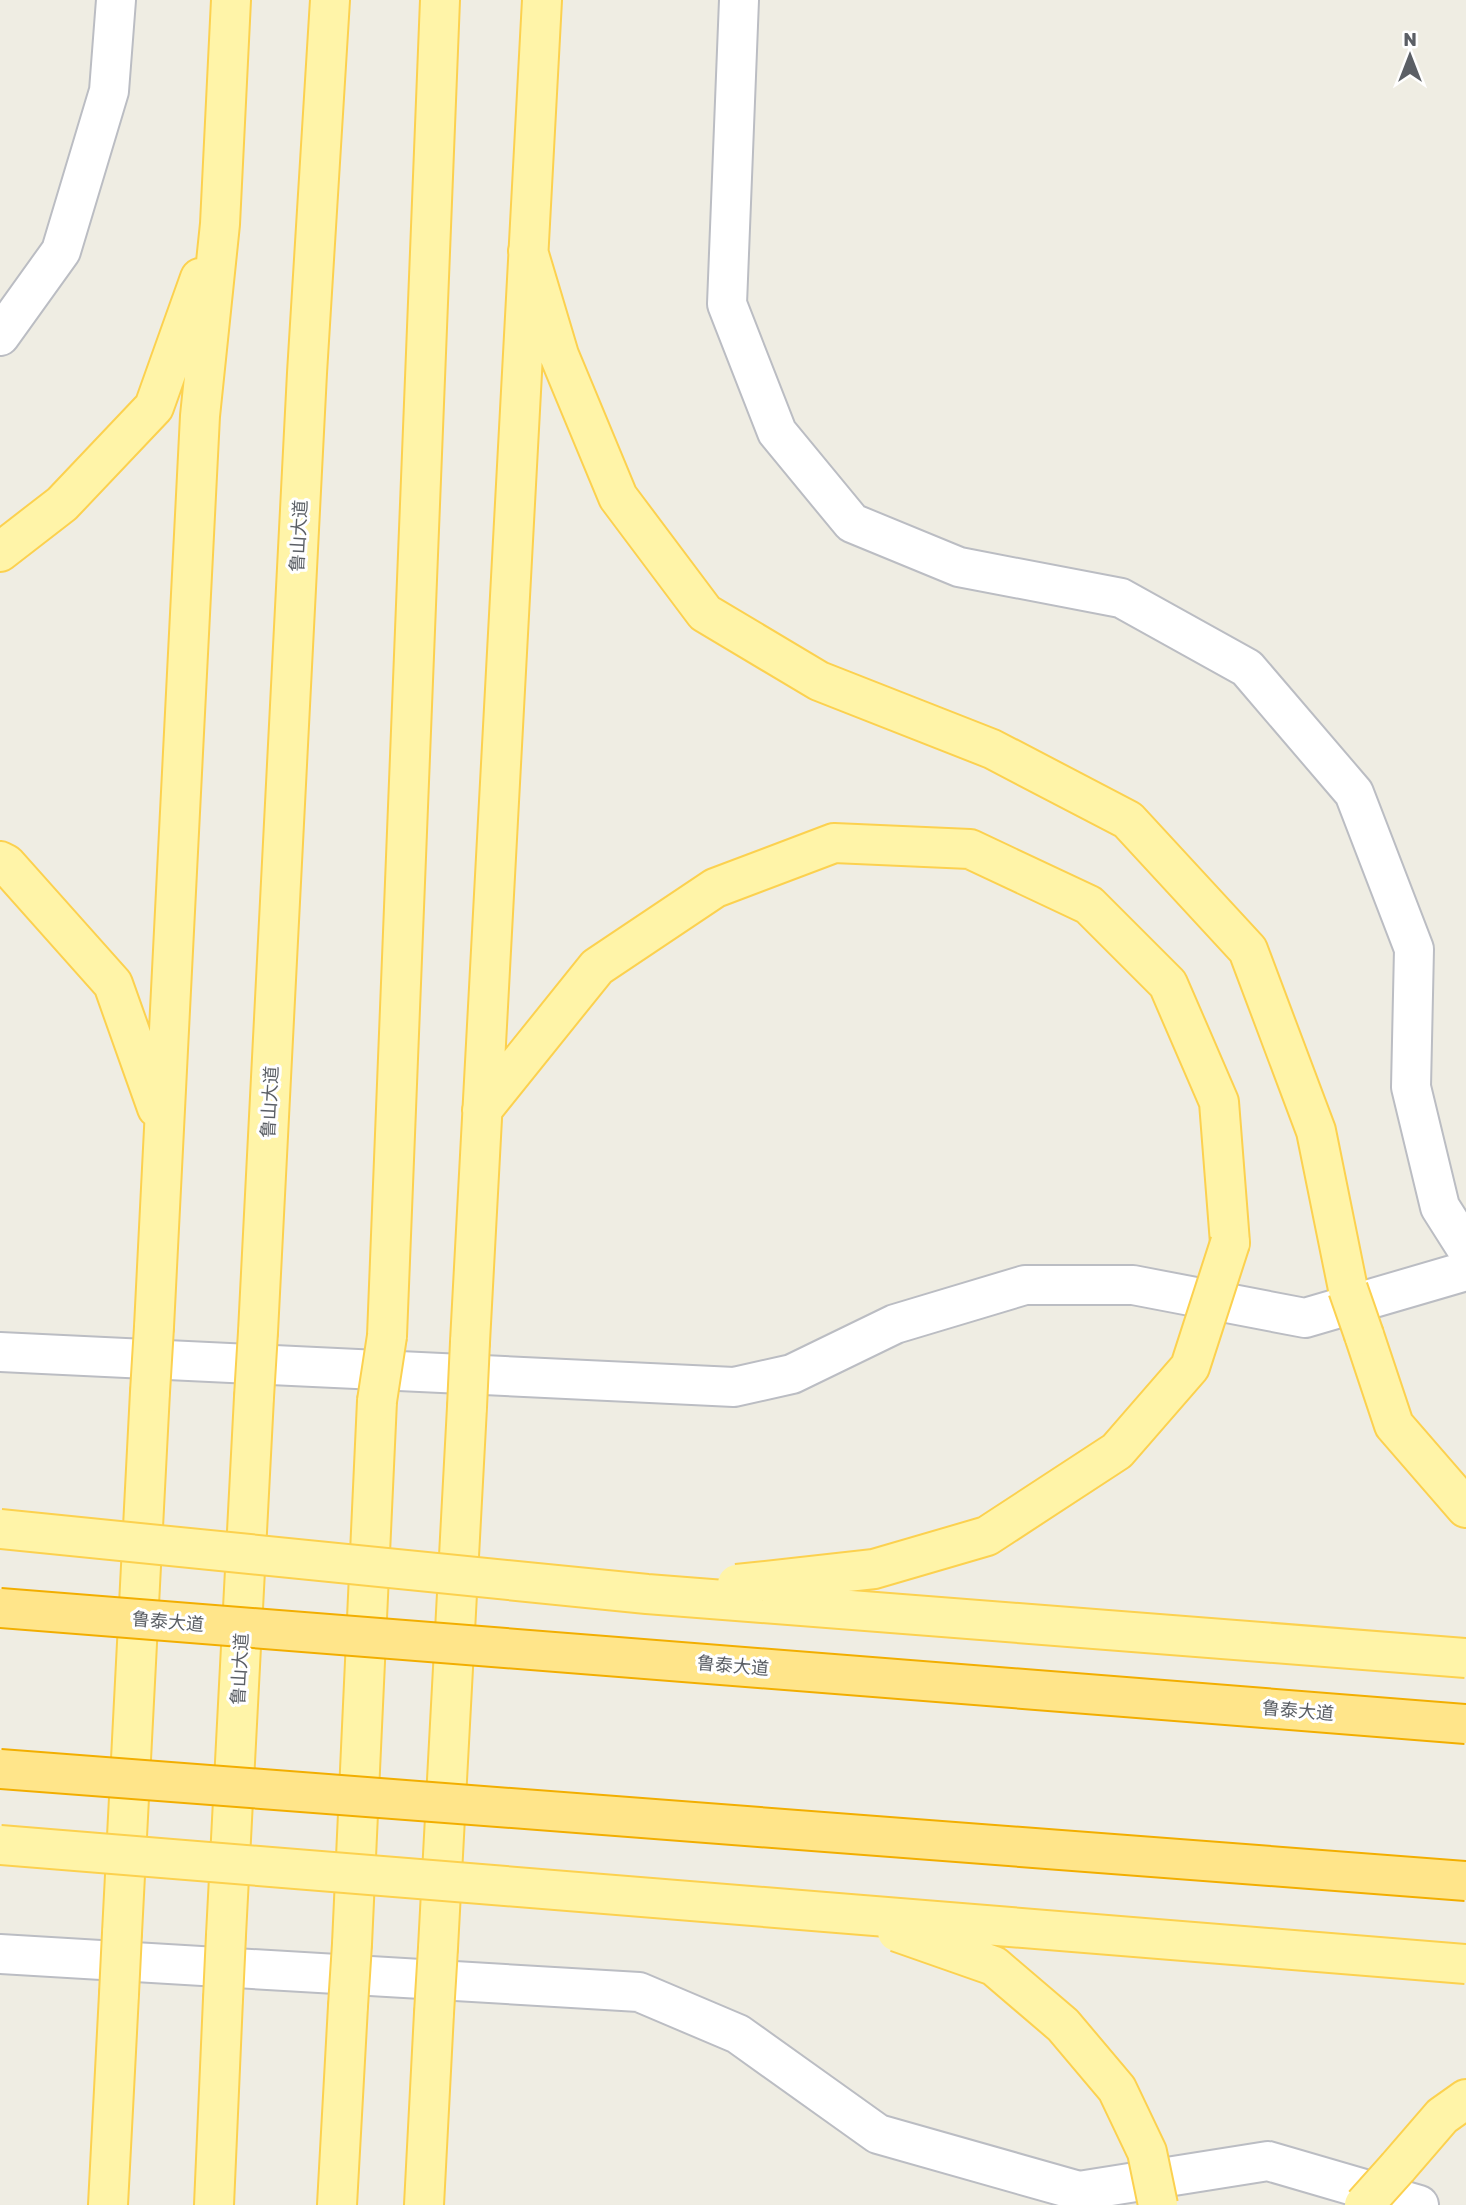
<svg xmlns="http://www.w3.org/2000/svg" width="1466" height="2205" viewBox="0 0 1466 2205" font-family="Rubik,'Noto Sans SC',sans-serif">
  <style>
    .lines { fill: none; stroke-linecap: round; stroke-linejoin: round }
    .minor-casing { stroke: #bbbdc3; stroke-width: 42 }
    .major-casing { stroke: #fcd14f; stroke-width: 42 }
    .minor { stroke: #fff; stroke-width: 38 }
    .major { stroke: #fff4a8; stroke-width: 38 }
    .major-bridge-casing { stroke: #fcd14f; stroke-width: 42; stroke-linecap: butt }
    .highway-bridge-casing { stroke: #f2ae00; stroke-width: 42; stroke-linecap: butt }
    .major-bridge { stroke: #fff4a8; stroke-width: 38 }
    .highway-bridge { stroke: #ffe58a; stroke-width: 38 }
    .labels { text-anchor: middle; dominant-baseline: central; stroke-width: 6; stroke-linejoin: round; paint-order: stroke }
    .street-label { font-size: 18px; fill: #5b5f65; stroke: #fff }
  </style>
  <rect width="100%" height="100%" fill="#efede3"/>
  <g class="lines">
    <defs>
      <path id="minor" d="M 739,0 L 727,304 L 777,432 L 852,523 L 959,567 L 1121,598 L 1247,668 L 1354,793 L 1414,949 L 1411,1087 L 1440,1207 L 1466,1248
        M 0,336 L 61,251 L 109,91 L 116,0
        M 0,1352 L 734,1387 L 792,1374 L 895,1324 L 1025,1285 L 1133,1285 L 1305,1318 L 1466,1271
        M 0,1954 L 639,1992 L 738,2034 L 878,2134 L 1079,2191 L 1268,2161 L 1419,2205"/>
      <path id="major" d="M 528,251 L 559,355 L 618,497 L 705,613 L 819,681 L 992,749 L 1128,820 L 1248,950 L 1316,1131 L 1348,1289
        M 0,552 L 62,504 L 154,407 L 200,278
        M 0,861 L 6,864 L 113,984 L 157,1108
        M 482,1110 L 597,967 L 715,888 L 834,843 L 970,849 L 1089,905 L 1168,984 L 1219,1102 L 1230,1243
        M 154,1327 L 200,416 L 220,224 L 231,0
        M 258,1332 L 307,373 L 330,0
        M 1364,1335 L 1394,1425 L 1466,1508
        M 387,1336 L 440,0
        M 470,1342 L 542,0
        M 122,1933 L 150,1392
        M 226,1935 L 254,1397
        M 352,1944 L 377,1401
        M 438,1948 L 467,1407
        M 1398,2167 L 1442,2116 L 1466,2099
        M 108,2205 L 119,1994
        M 214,2205 L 223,1999
        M 337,2205 L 348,2006
        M 424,2205 L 434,2013"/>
    </defs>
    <use href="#minor" class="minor-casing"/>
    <use href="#major" class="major-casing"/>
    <use href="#minor" class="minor"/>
    <use href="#major" class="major"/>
    <defs>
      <path id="major-bridge" d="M 1348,1289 L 1364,1335
        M 150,1392 L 154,1327
        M 254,1397 L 258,1332
        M 377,1401 L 387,1336
        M 467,1407 L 470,1342
        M 0,1529 L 647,1594 L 1466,1658
        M 737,1584 L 874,1569 L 987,1536 L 1117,1451 L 1190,1367 L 1230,1243
        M 0,1845 L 1466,1964
        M 897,1932 L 994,1966 L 1063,2025 L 1117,2089 L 1147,2152 L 1158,2205
        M 119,1994 L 122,1933
        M 223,1999 L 226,1935
        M 348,2006 L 352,1944
        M 434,2013 L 438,1948
        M 1364,2205 L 1398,2167"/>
      <path id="highway-bridge" d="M 0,1608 L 1466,1724
        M 0,1769 L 1466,1881"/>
    </defs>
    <use href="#major-bridge" class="major-bridge-casing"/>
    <use href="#highway-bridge" class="highway-bridge-casing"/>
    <use href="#major-bridge" class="major-bridge"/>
    <use href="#highway-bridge" class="highway-bridge"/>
  </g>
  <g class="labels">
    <g class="street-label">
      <text transform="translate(299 536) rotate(-87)">鲁山大道</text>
      <text transform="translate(270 1102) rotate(-87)">鲁山大道</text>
      <text transform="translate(168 1622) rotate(5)">鲁泰大道</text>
      <text transform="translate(733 1666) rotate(5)">鲁泰大道</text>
      <text transform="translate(240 1669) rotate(-87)">鲁山大道</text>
      <text transform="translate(1298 1711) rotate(5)">鲁泰大道</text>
    </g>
  </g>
  <g transform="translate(1410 56)" stroke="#ffffff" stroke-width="5" paint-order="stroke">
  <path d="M0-5L12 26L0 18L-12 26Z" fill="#5b5f65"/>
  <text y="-10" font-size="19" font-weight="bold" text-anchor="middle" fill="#5b5f65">N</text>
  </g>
</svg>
